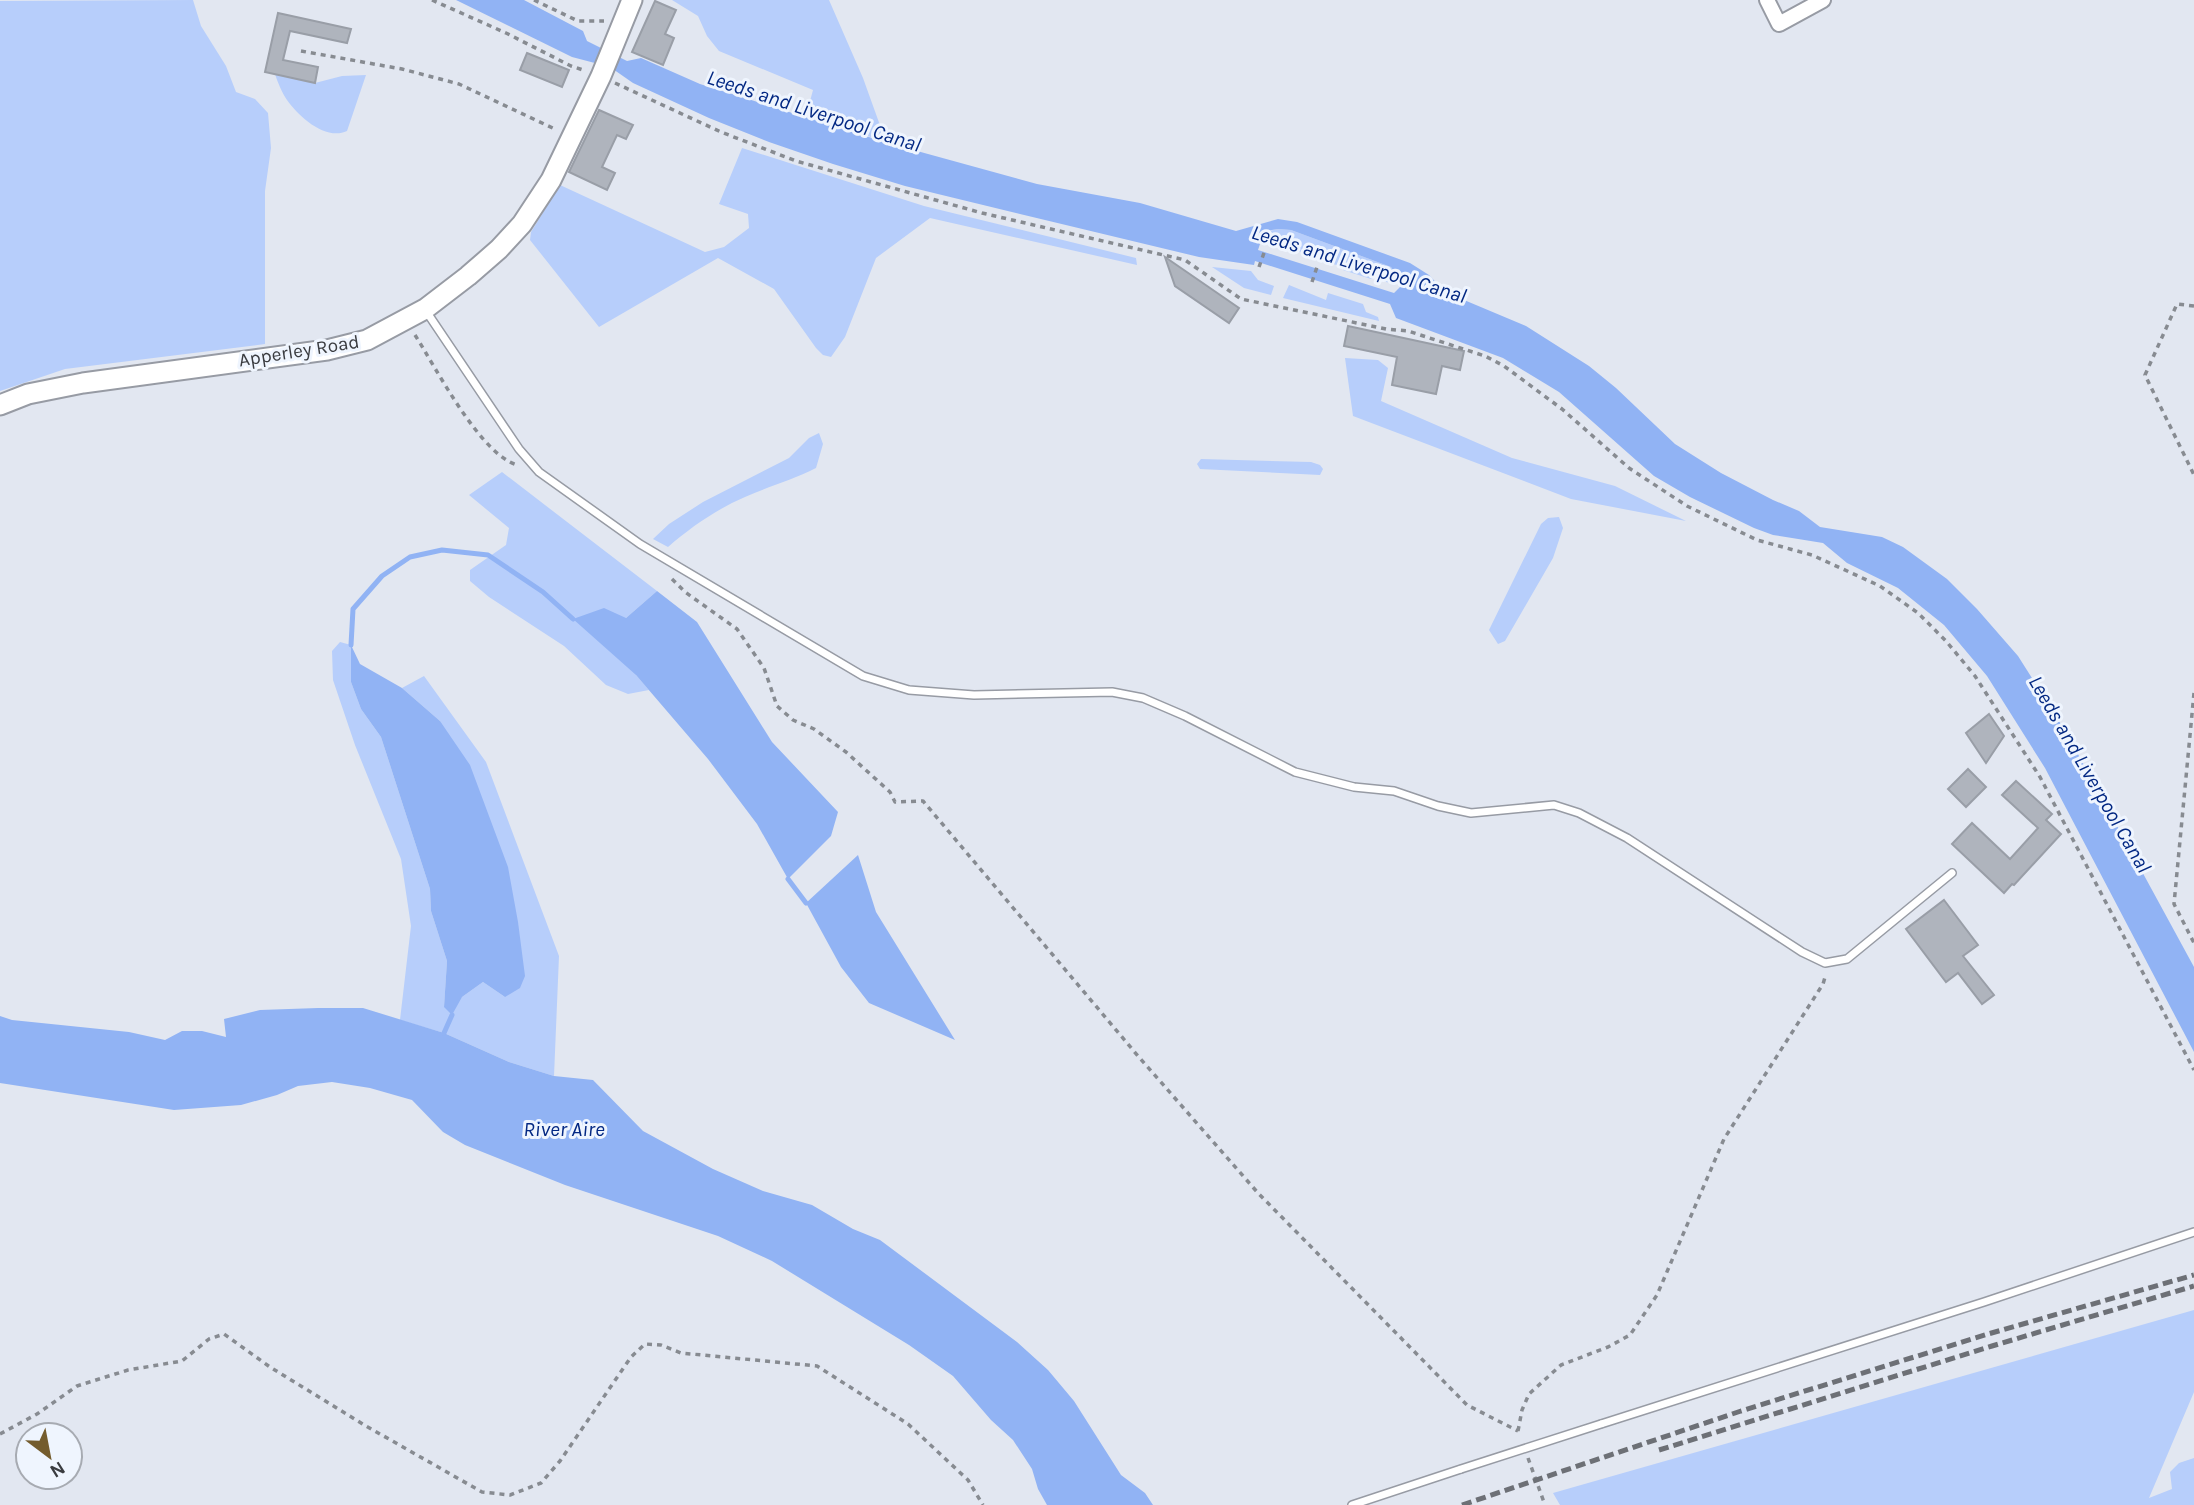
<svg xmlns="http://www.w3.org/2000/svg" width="2194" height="1505" viewBox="0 0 2194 1505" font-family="Karla,sans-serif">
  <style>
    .green { fill: #b7cefb }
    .water { fill: #91b3f4; fill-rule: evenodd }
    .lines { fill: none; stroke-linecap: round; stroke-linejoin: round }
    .stream { stroke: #91b3f4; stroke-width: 5 }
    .building { fill: #afb4bd; stroke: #999ea7; stroke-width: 2 }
    .service-casing { stroke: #979ba4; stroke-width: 10 }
    .minor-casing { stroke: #979ba4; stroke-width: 18 }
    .tertiary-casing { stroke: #979ba4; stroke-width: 23 }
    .path { stroke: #878b91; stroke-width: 3.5; stroke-dasharray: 5 5; stroke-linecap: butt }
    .service { stroke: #fff; stroke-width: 7 }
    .minor { stroke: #fff; stroke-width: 14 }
    .tertiary { stroke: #fff; stroke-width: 19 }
    .rail { stroke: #6d7076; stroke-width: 5; stroke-dasharray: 10 5; stroke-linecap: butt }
    .service-bridge-casing { stroke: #979ba4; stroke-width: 10; stroke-linecap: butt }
    .service-bridge { stroke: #fff; stroke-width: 7 }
    .labels { text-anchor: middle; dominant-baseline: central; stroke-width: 6; stroke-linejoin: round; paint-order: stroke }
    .street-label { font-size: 19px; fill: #3a3c40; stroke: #eff5fe }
    .water-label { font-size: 21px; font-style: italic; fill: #032883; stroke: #eff5fe }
  </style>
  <rect width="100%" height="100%" fill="#e2e7f1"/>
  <path class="green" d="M 193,0 L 201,26 L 226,66 L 236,92 L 255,99 L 268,113 L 271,148 L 265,191 L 265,344 L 65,369 L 0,391 L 0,1 Z
    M 672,0 L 829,0 L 863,78 L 886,142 L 806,116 L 813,90 L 719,51 L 707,36 L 698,16 Z
    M 275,74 L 315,83 L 342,76 L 366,75 L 347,131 C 326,141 299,117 287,100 C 282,93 278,83 275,74 Z
    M 742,148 L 924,206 L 1136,258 L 1137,265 L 930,218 L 876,258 L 845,337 L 831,357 L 823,355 L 816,348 L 774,289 L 718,258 L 599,327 L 530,240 L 531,232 L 560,185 L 705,252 L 724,247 L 749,228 L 748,214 L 719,204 Z
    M 1279,229 L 1291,230 L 1391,267 L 1400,284 L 1386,282 L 1384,272 L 1371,279 L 1343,270 L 1343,267 L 1330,263 L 1329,254 L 1316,257 L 1274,244 L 1271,236 L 1266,235 L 1268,231 Z
    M 1212,267 L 1251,271 L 1258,280 L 1274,286 L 1271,295 L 1244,288 Z
    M 1289,285 L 1326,300 L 1328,293 L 1363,304 L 1366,312 L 1378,317 L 1379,321 L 1283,298 Z
    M 1345,358 L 1378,360 L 1388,368 L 1381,401 L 1512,458 L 1615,486 L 1686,521 L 1571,499 L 1353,416 Z
    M 819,433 L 823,444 L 816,468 C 793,480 769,486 745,497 C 717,509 691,527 668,547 L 653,539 L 669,524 L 703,502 L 789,458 L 809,438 Z
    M 1201,459 L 1311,462 L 1320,465 L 1323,469 L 1320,475 L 1200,469 L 1197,464 Z
    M 502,472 L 657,591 L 626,618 L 636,675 L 649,690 L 628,694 L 606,685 L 564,646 L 489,597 L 470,581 L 470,570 L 506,545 L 509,528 L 469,495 Z
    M 1559,517 L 1563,528 L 1553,558 L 1505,641 L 1498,644 L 1489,630 L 1541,524 L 1548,518 Z
    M 340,642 L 351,645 L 351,682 L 361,709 L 381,737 L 430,889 L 431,911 L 447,961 L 444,1007 L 462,997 L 483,982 L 505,997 L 440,721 L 402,688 L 424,676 L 486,762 L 559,956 L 554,1076 L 509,1062 L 444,1033 L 400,1020 L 411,926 L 401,859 L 355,745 L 333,680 L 332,651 Z
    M 2194,1310 L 2194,1392 L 2149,1498 L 2172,1489 L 2170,1472 L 2179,1463 L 2194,1458 L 2194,1505 L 1560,1505 L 1553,1493 Z"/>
  <path class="water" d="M 456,0 L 524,0 L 583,31 L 587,41 L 627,61 L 641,58 L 700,84 L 888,143 L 1037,184 L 1140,203 L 1236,231 L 1278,219 L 1297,222 L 1410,263 L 1429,275 L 1445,292 L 1526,326 L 1589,366 L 1616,388 L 1675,444 L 1721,473 L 1773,500 L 1799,511 L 1820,527 L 1882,537 L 1903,547 L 1947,579 L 1977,609 L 2018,656 L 2066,732 L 2194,967 L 2194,1052 L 2045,768 L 1987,676 L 1944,625 L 1898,588 L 1847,563 L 1823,543 L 1773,535 L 1754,528 L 1690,497 L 1654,476 L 1559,392 L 1503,358 L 1396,318 L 1390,304 L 1255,261 L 1254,265 L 1199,257 L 1020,214 L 905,186 L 833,164 L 769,142 L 709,118 L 633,83 L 610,67 L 572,57 ZM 1279,229 L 1291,230 L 1391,267 L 1398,278 L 1400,287 L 1394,293 L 1258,250 L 1260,244 L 1249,236 L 1265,231 Z
    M 657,591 L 697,622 L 772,742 L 838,812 L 831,836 L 788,879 L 757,824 L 708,759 L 636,675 L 573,619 L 604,608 L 626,618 Z
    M 351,645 L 360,664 L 402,688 L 440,721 L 470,765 L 508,867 L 518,922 L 525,976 L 520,988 L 505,997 L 483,982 L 462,997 L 452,1015 L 444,1007 L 447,961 L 431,911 L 430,889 L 381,737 L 361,709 L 351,682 Z
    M 858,855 L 876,912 L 955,1040 L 869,1003 L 841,967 L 806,903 Z
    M 318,1008 L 363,1008 L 444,1033 L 509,1062 L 554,1076 L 593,1080 L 643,1131 L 713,1169 L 763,1191 L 812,1205 L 853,1229 L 880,1240 L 1017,1342 L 1048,1370 L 1074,1401 L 1121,1475 L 1145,1493 L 1153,1505 L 1047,1505 L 1038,1489 L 1032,1469 L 1013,1440 L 991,1420 L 953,1376 L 909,1345 L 772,1261 L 718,1236 L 565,1185 L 465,1145 L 443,1132 L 412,1100 L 370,1088 L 332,1082 L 298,1086 L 277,1095 L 241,1105 L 174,1110 L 0,1083 L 0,1016 L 12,1020 L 129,1032 L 165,1040 L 182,1031 L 202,1031 L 226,1037 L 224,1019 L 260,1010 Z"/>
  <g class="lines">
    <path class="stream" d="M 351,645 L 353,609 L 382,576 L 410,557 L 442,550 L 488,555 L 543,592 L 573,619
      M 788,879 L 806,903
      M 444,1033 L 452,1015"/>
  </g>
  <path class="building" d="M 655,1 L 676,10 L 665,34 L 674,38 L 663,65 L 632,52 Z
    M 278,13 L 351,29 L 347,43 L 290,31 L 283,60 L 318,67 L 315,83 L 265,72 Z
    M 527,53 L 569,70 L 562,87 L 520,70 Z
    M 599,110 L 633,125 L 626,139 L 617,135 L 602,167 L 615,173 L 607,190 L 569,172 Z
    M 1165,257 L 1239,308 L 1229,323 L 1175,286 Z
    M 1348,326 L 1464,351 L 1460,370 L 1442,366 L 1436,394 L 1392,385 L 1397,357 L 1344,346 Z
    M 1989,714 L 2004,736 L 1986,763 L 1966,733 Z
    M 1968,769 L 1986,787 L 1966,807 L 1948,789 Z
    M 2016,781 L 2052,814 L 2046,820 L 2061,834 L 2014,885 L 2012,884 L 2004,893 L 1952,844 L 1972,823 L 2010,859 L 2038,828 L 2002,795 Z
    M 1944,900 L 1978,945 L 1963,956 L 1994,995 L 1982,1004 L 1958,973 L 1946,982 L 1906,929 Z"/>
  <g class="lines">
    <defs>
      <path id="service" d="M 426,311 L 519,449 L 539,472 L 640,544 L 863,676 L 909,690 L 974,695 L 1112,692 L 1143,698 L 1185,716 L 1295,772 L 1354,787 L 1394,791 L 1438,806 L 1471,813 L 1554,805 L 1579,813 L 1627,838 L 1802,952 L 1825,963 L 1847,959 L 1952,873
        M 1601,1424 L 1984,1302 L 2194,1232
        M 1352,1505 L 1461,1469"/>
      <path id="minor" d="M 1767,0 L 1779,24 L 1823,0"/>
      <path id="tertiary" d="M 0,405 L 28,394 L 83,383 L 327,350 L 367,340 L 425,309 L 468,276 L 499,249 L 522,224 L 551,180 L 601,76 L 632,0"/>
    </defs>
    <use href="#service" class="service-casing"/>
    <use href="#minor" class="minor-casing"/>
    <use href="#tertiary" class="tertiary-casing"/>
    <path class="path" d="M 432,0 L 506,33 L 571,66 L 586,71
      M 534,0 L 578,21 L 604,21
      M 301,51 L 402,69 L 459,84 L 557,130
      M 615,83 L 721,132 L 796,161 L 982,213 L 1185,260 L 1241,299 L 1386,329 L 1408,331 L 1485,356 L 1504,366 L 1562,409 L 1629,468 L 1687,506 L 1757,540 L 1812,555 L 1880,586 L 1918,613 L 1946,641 L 1975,676 L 2040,777 L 2194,1070
      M 1259,267 L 1265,250
      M 1312,282 L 1317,267
      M 2194,306 L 2177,304 L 2145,375 L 2194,475
      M 415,335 C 436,368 480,454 517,465
      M 672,579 L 685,592 L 737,629 L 764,668 L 777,706 L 793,720 L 814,729 L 846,752 L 890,792 L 895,802 L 923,801 L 1138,1056 L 1258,1193 L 1467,1405 L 1518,1431
      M 2194,693 L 2174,904 L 2194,943
      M 1518,1431 L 1522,1410 L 1529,1394 L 1561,1365 L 1608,1347 L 1630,1335 L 1657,1295 L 1724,1139 L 1823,984 L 1826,974
      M 0,1434 L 37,1414 L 77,1386 L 128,1370 L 182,1361 L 209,1339 L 224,1334 L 270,1367 L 366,1426 L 482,1492 L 510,1495 L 541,1483 L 560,1461 L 631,1357 L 645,1344 L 661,1345 L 681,1353 L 817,1366 L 908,1424 L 968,1480 L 983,1505
      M 1528,1458 L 1545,1505"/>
    <use href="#service" class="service"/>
    <use href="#minor" class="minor"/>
    <use href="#tertiary" class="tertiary"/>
    <path class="rail" d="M 1659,1450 L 1992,1346 L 2194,1286
      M 1462,1505 L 1741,1411 L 1988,1334 L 2194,1275"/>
    <defs>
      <path id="service-bridge" d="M 1461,1469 L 1601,1424"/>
    </defs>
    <use href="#service-bridge" class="service-bridge-casing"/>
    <use href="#service-bridge" class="service-bridge"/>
  </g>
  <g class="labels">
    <g class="street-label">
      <text transform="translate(299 351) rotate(-9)">Apperley Road</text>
    </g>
    <g class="water-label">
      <text transform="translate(814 111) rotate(18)">Leeds and Liverpool Canal</text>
      <text transform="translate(1359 264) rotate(17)">Leeds and Liverpool Canal</text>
      <text transform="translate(2090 774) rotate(60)">Leeds and Liverpool Canal</text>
      <text x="564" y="1129">River Aire</text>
    </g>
  </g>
  <g transform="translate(49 1456) rotate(148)"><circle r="33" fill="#eff5fe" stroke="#a7abb2" stroke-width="2"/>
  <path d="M0-5L12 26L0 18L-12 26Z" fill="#745c2d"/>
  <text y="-10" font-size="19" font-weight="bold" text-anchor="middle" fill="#3a3c40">N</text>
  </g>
</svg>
